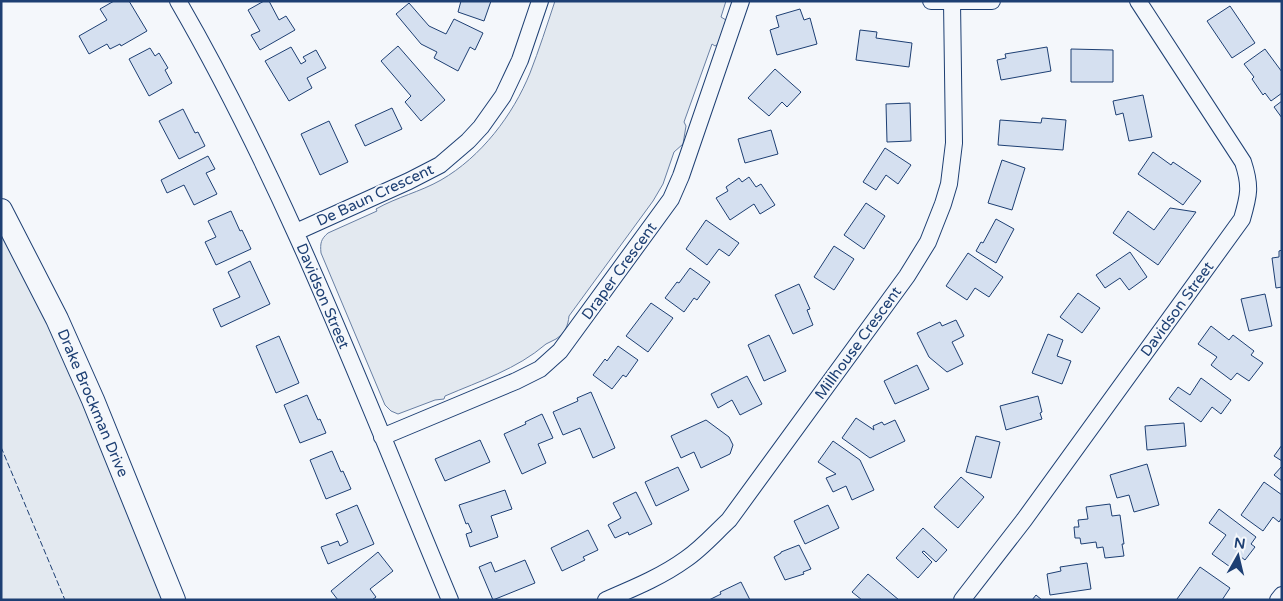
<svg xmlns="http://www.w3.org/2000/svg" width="1283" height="601" viewBox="0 0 1283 601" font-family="'Varela Round',sans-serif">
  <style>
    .green { fill: #e3e9f0; stroke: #687fa3 }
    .building { fill: #d5e0f0; stroke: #1d3f73 }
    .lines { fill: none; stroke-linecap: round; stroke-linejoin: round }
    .minor-casing { stroke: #1d3f73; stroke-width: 18 }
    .secondary-casing { stroke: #1d3f73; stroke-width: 24 }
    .minor { stroke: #f4f7fb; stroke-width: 16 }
    .secondary { stroke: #f4f7fb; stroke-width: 22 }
    .fence { stroke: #1d3f73; stroke-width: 1; stroke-dasharray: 6 2.5; stroke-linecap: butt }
    .labels { text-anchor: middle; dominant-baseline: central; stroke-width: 4; stroke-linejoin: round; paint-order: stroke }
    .street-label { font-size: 15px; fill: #1d3f73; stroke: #f4f7fb }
  </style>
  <rect width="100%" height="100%" fill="#f4f7fb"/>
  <path class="green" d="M 555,1 L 726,1 L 721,17 L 726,20 L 718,44 L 715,46 L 712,44 L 684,122 L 686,126 L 683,144 L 674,152 L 663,184 L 653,201 L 569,316 C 568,326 565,333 556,339 C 553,341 549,342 546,344 C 517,369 480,381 445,396 L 444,399 L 435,400 L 398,414 L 391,411 L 385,405 L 321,253 C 320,243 321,239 328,233 L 377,211 L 376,209 C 397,197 420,192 441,180 C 481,157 513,115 530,73 C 539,50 547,25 555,1 Z
    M 1,210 L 176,600 L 1,600 Z"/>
  <path class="building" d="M 114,1 L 129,1 L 147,31 L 121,46 L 120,44 L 110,49 L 107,44 L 89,54 L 79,36 L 107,20 L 100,9 Z
    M 264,1 L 269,1 L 279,20 L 286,16 L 295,30 L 260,50 L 251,35 L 260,31 L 248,10 Z
    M 461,1 L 491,1 L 484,21 L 458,12 Z
    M 409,3 L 429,26 L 446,34 L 454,19 L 483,33 L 475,50 L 470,47 L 458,71 L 434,58 L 437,52 L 421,44 L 396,14 Z
    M 1230,6 L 1255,43 L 1232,58 L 1207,21 Z
    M 800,9 L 804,20 L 810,18 L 817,44 L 777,55 L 770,30 L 779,27 L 776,16 Z
    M 860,30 L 877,32 L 876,38 L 912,43 L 909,67 L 856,60 Z
    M 398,46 L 445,100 L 421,121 L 405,102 L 411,96 L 381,61 Z
    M 291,47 L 301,64 L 306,61 L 303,57 L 316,50 L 326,68 L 307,78 L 312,88 L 289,101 L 265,61 Z
    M 1047,47 L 1051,71 L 1001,80 L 997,60 L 1006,58 L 1005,54 Z
    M 150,48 L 155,56 L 159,53 L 168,68 L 165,70 L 172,83 L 149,96 L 129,59 Z
    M 1071,49 L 1113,50 L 1113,82 L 1071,82 Z
    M 1265,49 L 1282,72 L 1282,93 L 1271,101 L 1265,93 L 1263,95 L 1252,79 L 1254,77 L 1244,64 Z
    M 775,69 L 801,92 L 787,107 L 782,102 L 769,116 L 748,98 Z
    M 1143,95 L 1152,137 L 1129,141 L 1123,113 L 1116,115 L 1113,101 Z
    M 1282,101 L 1282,118 L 1274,107 Z
    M 910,103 L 911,141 L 887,142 L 886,104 Z
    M 392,108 L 402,129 L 365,146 L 355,125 Z
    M 183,109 L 195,133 L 198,132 L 205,146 L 179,159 L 159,121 Z
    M 1042,118 L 1066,120 L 1063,150 L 998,145 L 1000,120 L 1041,123 Z
    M 329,121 L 348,162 L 320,175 L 301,134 Z
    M 771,130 L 778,154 L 745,163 L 738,139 Z
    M 885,148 L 911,165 L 898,184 L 886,175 L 876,190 L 863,182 Z
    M 1153,152 L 1171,165 L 1173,162 L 1201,181 L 1183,205 L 1138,174 Z
    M 208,156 L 215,169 L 206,173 L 217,194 L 194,205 L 184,185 L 167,193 L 161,180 Z
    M 1002,160 L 1025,168 L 1012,210 L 988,203 Z
    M 749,177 L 756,187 L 761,184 L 775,205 L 760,214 L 754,204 L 730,220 L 716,198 L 728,191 L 726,187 L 739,178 L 742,182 Z
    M 866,203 L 885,216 L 864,249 L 844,235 Z
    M 1170,208 L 1196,212 L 1158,265 L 1113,233 L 1128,211 L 1154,230 Z
    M 231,211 L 240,231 L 242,230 L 251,249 L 216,265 L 205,242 L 216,237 L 208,221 Z
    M 996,219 L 1014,229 L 996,263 L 976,251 L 981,242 L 983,243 Z
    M 706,220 L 739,243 L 729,256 L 719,249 L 707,265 L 686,249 Z
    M 834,246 L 854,259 L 834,290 L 814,277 Z
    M 1282,250 L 1282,287 L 1276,288 L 1272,258 L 1279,257 L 1279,251 Z
    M 1130,252 L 1147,277 L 1129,290 L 1120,278 L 1105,288 L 1096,275 Z
    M 968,253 L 1003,277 L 989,297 L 975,288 L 967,300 L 946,286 Z
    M 250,261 L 270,304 L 221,327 L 213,309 L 240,297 L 228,272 Z
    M 690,268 L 710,282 L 697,300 L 694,298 L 684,312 L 665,298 L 677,282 L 679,283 Z
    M 799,284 L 810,309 L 807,310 L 813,325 L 793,334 L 775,295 Z
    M 1078,293 L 1100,308 L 1082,333 L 1060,317 Z
    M 1265,294 L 1272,326 L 1249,331 L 1241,299 Z
    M 651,303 L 673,318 L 648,352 L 626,336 Z
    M 956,320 L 964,336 L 952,342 L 963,364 L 947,372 L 929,357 L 917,333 L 940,322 L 942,326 Z
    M 1211,326 L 1229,340 L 1233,335 L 1254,351 L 1251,355 L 1263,363 L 1249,381 L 1237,373 L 1231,380 L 1211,365 L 1217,357 L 1198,344 Z
    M 1048,334 L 1063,340 L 1057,356 L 1071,361 L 1062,384 L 1032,373 Z
    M 769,335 L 786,371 L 764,381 L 748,345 Z
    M 279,336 L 299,383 L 276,393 L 256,346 Z
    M 618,346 L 638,360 L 626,377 L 623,375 L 612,389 L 593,375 L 605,359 L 607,361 Z
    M 917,365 L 929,389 L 895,404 L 884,381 Z
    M 747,376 L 762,404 L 740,415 L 732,400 L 718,408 L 711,394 Z
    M 1201,378 L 1231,400 L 1221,414 L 1212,407 L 1201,422 L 1169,399 L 1178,387 L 1190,395 Z
    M 591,392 L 615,448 L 593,458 L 580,428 L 563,435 L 553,412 L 578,401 L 577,398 Z
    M 307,395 L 318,420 L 320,419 L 326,433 L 300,443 L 284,405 Z
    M 1038,396 L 1042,412 L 1040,413 L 1042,419 L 1006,430 L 1000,406 Z
    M 542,414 L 553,438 L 538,444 L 546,463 L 522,474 L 504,434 L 526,424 L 525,422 Z
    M 856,418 L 874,430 L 873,426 L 882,422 L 884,425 L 895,420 L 905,441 L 870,458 L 842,438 Z
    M 706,420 L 729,437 L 733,445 L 730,454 L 701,468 L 694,452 L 681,458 L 671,436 Z
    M 1184,423 L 1186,446 L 1147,450 L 1145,426 Z
    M 976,436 L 1000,442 L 991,478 L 966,472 Z
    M 480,440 L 490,462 L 445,481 L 435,459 Z
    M 833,441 L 860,460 L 874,490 L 852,500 L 846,486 L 833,492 L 826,478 L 836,474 L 818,462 Z
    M 1282,445 L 1282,461 L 1274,456 Z
    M 332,451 L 341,472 L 343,471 L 351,489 L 326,499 L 310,460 Z
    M 1147,464 L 1159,505 L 1134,512 L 1129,495 L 1117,498 L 1110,475 Z
    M 1282,466 L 1282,481 L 1274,475 Z
    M 678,467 L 689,490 L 656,506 L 645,482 Z
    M 961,477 L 984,497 L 958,528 L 934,507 Z
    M 1264,482 L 1282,495 L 1282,517 L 1279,522 L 1273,517 L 1263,531 L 1241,515 Z
    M 505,490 L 512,509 L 491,516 L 498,537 L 470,547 L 466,534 L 472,532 L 468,523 L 466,524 L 459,505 Z
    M 636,492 L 652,524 L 629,535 L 628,532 L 615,538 L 608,525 L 621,518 L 613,503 Z
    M 1110,504 L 1112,516 L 1120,515 L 1124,544 L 1122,544 L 1124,556 L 1105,558 L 1103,547 L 1097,548 L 1096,542 L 1081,544 L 1080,538 L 1075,538 L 1074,527 L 1079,527 L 1078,520 L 1088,519 L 1086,507 Z
    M 357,505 L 374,544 L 328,564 L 321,547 L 338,541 L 340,546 L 348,542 L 336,514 Z
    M 828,505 L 839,528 L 805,544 L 794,521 Z
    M 1219,509 L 1256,537 L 1251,544 L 1255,547 L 1245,560 L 1241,557 L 1233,569 L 1212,554 L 1226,535 L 1209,523 Z
    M 923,528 L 947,550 L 936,562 L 924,551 L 922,552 L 932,562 L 918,578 L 896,558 Z
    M 588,530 L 598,550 L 583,557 L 585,560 L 562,571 L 551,548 Z
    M 799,545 L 811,569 L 803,572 L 804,574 L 785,580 L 774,557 L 781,553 L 781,552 Z
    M 378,552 L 393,571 L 370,589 L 376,597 L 372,600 L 338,600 L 331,591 Z
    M 525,560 L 535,583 L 493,600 L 479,567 L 491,562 L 495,572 Z
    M 1087,563 L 1091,589 L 1050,595 L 1047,574 L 1061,571 L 1060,567 Z
    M 1200,567 L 1230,588 L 1222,600 L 1178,600 L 1177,599 Z
    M 868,574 L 899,600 L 862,600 L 852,592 Z
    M 741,582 L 750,600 L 709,600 L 721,594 L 720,592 Z
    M 1036,595 L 1042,600 L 1032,600 Z"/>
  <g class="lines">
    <defs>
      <path id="minor" d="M 178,1 C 288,191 365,397 450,600
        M 931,1 L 992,1
        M 296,232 L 409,181 L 440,165 L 468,141 L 481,127 L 503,96 L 520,60 L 540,1
        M 382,437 L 516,381 L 540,369 L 560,351 L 671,199 L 681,176 L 741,1
        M 606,600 C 634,588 661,577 686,559 C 702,548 715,533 729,520 L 907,276 L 928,242 L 943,204 L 949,184 L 954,143 L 952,2
        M 962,600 L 1024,520 L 1242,219 C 1249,195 1251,186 1243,162 L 1138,1
        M 1278,600 L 1282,595"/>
      <path id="secondary" d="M 1,210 L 57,319 L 93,400 L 174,600"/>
    </defs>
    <use href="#minor" class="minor-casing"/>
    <use href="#secondary" class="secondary-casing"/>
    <use href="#minor" class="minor"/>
    <use href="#secondary" class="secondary"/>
    <path class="fence" d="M 1,447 L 65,600"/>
  </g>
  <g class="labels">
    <g class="street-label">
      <text transform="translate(375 195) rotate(-25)">De Baun Crescent</text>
      <text transform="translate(619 271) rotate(-54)">Draper Crescent</text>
      <text transform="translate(323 296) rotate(67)">Davidson Street</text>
      <text transform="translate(1177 309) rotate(-54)">Davidson Street</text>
      <text transform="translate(858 343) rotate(-54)">Millhouse Crescent</text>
      <text transform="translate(93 403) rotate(67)">Drake Brockman Drive</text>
    </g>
  </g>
  <rect width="1283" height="601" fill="none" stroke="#1d3f73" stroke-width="5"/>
  <g transform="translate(1238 556) rotate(8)" stroke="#f4f7fb" stroke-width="4" paint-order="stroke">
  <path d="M0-4L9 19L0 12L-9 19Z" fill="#1d3f73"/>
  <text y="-8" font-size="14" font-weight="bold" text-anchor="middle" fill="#1d3f73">N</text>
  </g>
</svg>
